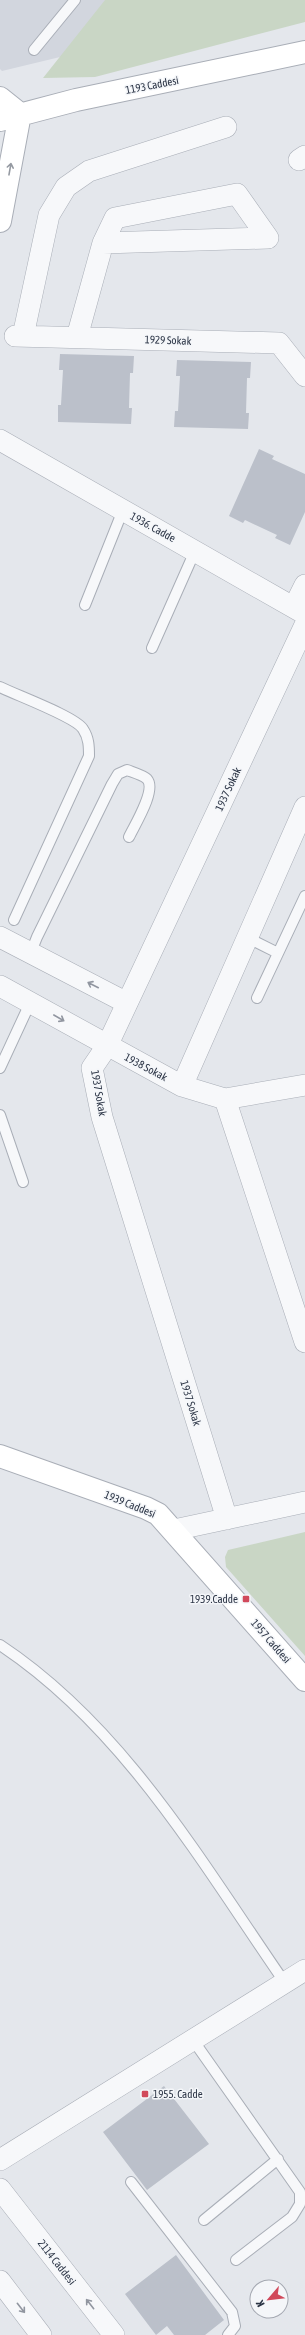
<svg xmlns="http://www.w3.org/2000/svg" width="305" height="2335" viewBox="0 0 305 2335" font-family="'Asap Condensed',sans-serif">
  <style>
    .built { fill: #d2d6de }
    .green { fill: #c9d6c5 }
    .building { fill: #bbc0ca }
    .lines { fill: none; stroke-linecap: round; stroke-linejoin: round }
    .lane-casing { stroke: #a9aeb7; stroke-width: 12 }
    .street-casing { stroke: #a9aeb7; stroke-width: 22 }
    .secondary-casing { stroke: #a9aeb7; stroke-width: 24 }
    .lane { stroke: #f7f8fa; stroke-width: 10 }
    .street { stroke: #f7f8fa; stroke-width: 21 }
    .secondary { stroke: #fff; stroke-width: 22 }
    .oneway { stroke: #959aa2 }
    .oneway2 { stroke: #9196a0 }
    .poi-dot { fill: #d1495b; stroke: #f4f6f9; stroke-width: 1.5 }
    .labels { text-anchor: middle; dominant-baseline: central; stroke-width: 3; stroke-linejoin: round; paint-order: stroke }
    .street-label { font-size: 11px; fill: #2b3445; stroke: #f4f6f9 }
    .poi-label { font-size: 11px; fill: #2b3445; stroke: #f4f6f9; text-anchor: end }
  </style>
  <rect width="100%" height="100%" fill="#e4e7ec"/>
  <path class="built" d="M 0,0 L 297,0 L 2,71 L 0,69 Z"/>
  <path class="green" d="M 105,0 L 305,0 L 305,22 L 95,77 L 43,78 Z
    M 305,1532 L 305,1656 L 226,1567 L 225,1557 L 228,1550 Z"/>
  <path class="building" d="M 60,354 L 134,356 L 133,373 L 130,373 L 129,408 L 132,408 L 131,424 L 58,422 L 58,405 L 61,405 L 63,370 L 59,370 Z
    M 177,360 L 251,362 L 250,378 L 247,378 L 246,413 L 249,413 L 248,429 L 174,427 L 175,411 L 178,411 L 180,376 L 176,376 Z
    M 259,449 L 274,456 L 272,459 L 305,474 L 305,512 L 290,545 L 275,538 L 277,535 L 245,520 L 243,523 L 229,516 Z
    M 164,2086 L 209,2144 L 147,2190 L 103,2132 Z
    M 176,2255 L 224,2320 L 205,2335 L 174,2335 L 167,2326 L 156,2335 L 125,2294 Z"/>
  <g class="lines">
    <defs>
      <path id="lane" d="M 34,50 L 75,0
        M 85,605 L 123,510
        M 152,648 L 195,551
        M 0,687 C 16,695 76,717 83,729 C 89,738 89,747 89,756 L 14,920
        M 248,938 L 278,953
        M 31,952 L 37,937 L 112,784 L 118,774 L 127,770 C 132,772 143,775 147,779 C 157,790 134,826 129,837
        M 257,998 L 305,896
        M 0,1068 L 31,1001
        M 0,1115 L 23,1182
        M 0,1645 C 124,1727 202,1863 285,1983
        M 193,2040 L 300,2192 L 300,2204 L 292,2217 L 236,2260
        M 131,2182 L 232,2312 L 235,2326 L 228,2335
        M 204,2220 L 278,2159"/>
      <path id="street" d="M 299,160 L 305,156
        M 15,336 L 279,343 L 305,376
        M 23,336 L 49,215 L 66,187 L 89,171 L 226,127
        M 77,337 L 103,243 L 268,238 L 237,194 L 115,218 L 103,243
        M 0,440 L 305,614
        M 294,607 L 305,585
        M 0,937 L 127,1003
        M 0,986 L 182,1086 L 225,1099 L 305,1085
        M 182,1086 L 305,807
        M 225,1099 L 305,1342
        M 227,1519 L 102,1117 L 92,1068 L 107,1046 L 305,625
        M 174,1530 L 305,1502
        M 0,2160 L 305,1970
        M 0,2189 L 114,2335
        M 0,2281 L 41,2335"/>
      <path id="secondary" d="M 0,98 L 20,114
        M 0,120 L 76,100 L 305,52
        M 0,221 L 20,114
        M 0,1456 L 146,1508 L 158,1514 L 305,1680"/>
    </defs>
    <use href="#lane" class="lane-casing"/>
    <use href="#street" class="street-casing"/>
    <use href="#secondary" class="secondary-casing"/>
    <use href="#lane" class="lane"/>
    <use href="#street" class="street"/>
    <use href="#secondary" class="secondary"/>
  </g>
  <defs><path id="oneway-shaft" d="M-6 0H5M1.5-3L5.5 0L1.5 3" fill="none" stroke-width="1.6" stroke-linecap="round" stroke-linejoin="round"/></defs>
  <use class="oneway" href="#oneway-shaft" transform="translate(10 169) rotate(-80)"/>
  <g class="oneway2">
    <use href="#oneway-shaft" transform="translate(93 985) rotate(-153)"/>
    <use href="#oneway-shaft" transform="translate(59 1018) rotate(30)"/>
    <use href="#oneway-shaft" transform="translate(90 2304) rotate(-128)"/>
    <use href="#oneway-shaft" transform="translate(21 2308) rotate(52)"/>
  </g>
  <g class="poi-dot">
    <rect x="242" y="1595" width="8" height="8" rx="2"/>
    <rect x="141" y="2090" width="8" height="8" rx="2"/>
  </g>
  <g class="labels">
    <g class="street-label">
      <text transform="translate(152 85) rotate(-11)">1193 Caddesi</text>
      <text transform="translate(168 340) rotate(2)">1929 Sokak</text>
      <text transform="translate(153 527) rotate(29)">1936. Cadde</text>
      <text transform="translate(228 789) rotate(-65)">1937 Sokak</text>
      <text transform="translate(146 1067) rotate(28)">1938 Sokak</text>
      <text transform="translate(99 1093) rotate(80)">1937 Sokak</text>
      <text transform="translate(191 1403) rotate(73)">1937 Sokak</text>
      <text transform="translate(130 1504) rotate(22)">1939 Caddesi</text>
      <text transform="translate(271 1641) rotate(49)">1957 Caddesi</text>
      <text transform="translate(57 2262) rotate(52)">2114 Caddesi</text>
    </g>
    <g class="poi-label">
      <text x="238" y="1599">1939.Cadde</text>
      <text x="153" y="2094" text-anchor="start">1955. Cadde</text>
    </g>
  </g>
  <g transform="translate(269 2299) rotate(242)"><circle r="19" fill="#f4f6f9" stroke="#a4a8b1"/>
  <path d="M0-3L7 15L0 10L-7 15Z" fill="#d1495b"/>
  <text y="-6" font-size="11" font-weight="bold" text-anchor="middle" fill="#2b3445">K</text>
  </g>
</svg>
